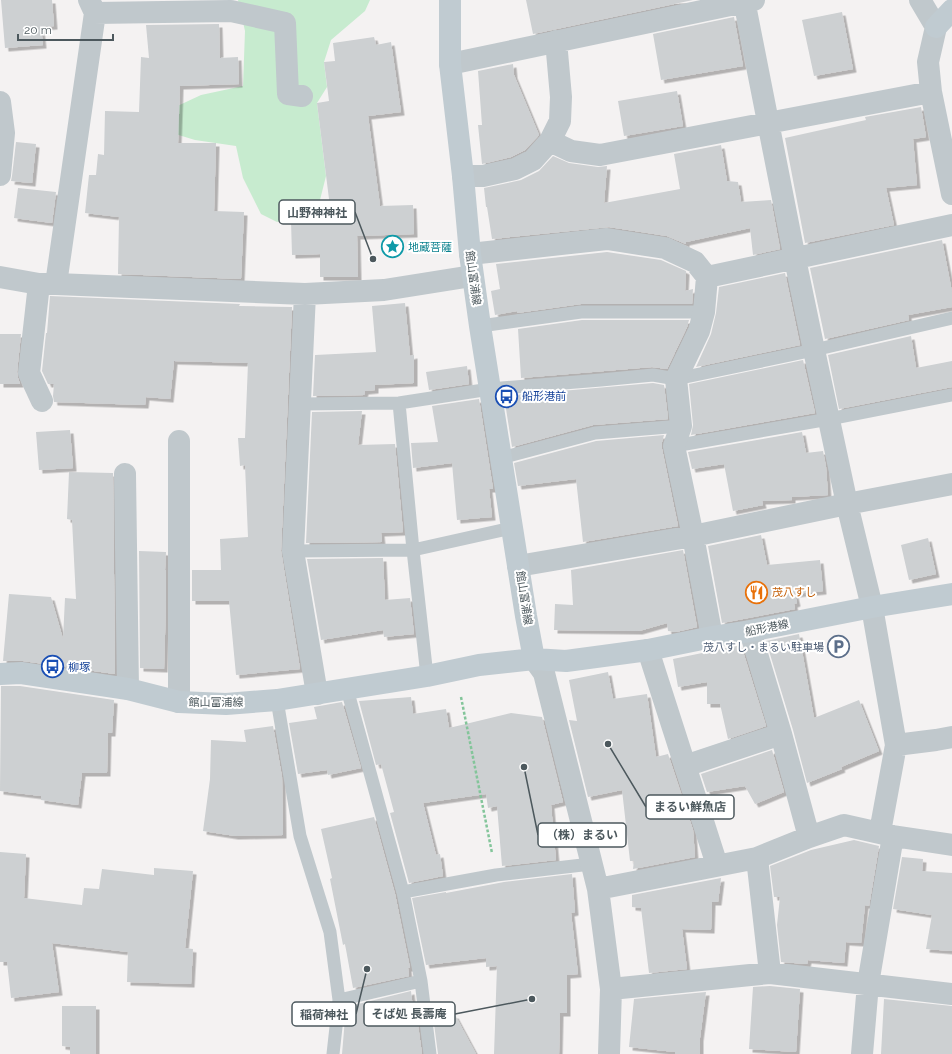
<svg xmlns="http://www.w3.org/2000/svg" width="952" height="1054" viewBox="0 0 952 1054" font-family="Raleway,'Noto Sans JP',sans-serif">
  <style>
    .green { fill: #c7ebcf }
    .building { fill: #cdd0d2; filter: url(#shadow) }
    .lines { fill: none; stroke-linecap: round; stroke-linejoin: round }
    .path { stroke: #83c59a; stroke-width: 2.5; stroke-dasharray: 3 2; stroke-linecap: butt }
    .lane { stroke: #c0c8cc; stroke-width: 13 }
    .street { stroke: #c0c8cc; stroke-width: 22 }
    .secondary { stroke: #c0cbd1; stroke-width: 22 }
    .labels { text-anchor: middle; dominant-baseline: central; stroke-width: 4; stroke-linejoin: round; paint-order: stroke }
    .culture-label { font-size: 11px; fill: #0d838f; stroke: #fff; text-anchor: start }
    .street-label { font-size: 11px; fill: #4c585d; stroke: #fff }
    .transit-label { font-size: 11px; fill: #164399; stroke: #fff; text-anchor: start }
    .food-label { font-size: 11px; fill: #c56008; stroke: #fff; text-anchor: start }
    .service-label { font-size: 11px; fill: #4e5e75; stroke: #fff; text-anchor: end }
    .leader { fill: none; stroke: #4c585d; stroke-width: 1.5 }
    .callout-dot { fill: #4c585d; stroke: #fff; stroke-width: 1.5 }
    .callout { fill: #fff; stroke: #4c585d; stroke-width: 1.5 }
    .callout-label { font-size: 12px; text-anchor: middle; font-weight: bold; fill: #4c585d }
  </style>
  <defs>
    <filter id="shadow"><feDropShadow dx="3.5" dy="3.5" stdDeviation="0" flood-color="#0004"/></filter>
  </defs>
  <rect width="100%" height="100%" fill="#f4f2f2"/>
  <path class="green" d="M 238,0 L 370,0 L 365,11 L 331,40 L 324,62 L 327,87 L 317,103 L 326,176 L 320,200 L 305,214 L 277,222 L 261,214 L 243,178 L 236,146 L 195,140 L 172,133 L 171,109 L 201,95 L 243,86 L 245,31 Z"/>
  <path class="building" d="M 1,0 L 52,0 L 54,26 L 41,27 L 43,45 L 5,48 Z
    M 526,0 L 693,0 L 533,34 Z
    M 842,12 L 853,69 L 814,76 L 802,20 Z
    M 734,17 L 743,66 L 661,80 L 653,34 Z
    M 219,24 L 220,58 L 238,57 L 239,84 L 180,86 L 178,143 L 216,143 L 214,211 L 244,212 L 241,279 L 118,274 L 119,217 L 85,213 L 89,175 L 96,175 L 98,154 L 104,155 L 105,111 L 139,112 L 141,57 L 149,58 L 146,25 Z
    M 374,37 L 376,45 L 391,42 L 401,112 L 368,116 L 380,206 L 413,205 L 414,234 L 357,236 L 358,277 L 320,277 L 320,254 L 292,255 L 291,221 L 325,220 L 324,207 L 330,207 L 317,103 L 329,101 L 324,62 L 335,61 L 333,43 Z
    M 513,64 L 514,75 L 539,135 L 525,150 L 511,157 L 482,164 L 478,125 L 482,125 L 478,71 Z
    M 677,91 L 683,126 L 624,136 L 618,101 Z
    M 921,107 L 926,137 L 913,139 L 917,185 L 886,188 L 894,225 L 805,243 L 785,138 L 866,120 L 865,117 Z
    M 16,142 L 36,144 L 32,183 L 11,181 L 12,176 Z
    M 721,145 L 727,181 L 738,182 L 741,202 L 771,200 L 780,249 L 753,255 L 750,228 L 686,242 L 686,244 L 667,236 L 609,227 L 492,239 L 487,207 L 486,207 L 484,188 L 521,180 L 539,171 L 553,156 L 569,163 L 598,167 L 607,166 L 604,203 L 680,189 L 674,154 Z
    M 18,188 L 56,192 L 52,223 L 14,218 Z
    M 942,240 L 952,292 L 952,307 L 908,315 L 909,320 L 825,339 L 810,268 Z
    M 607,252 L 661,260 L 686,271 L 685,291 L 693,289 L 692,304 L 581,304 L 517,313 L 517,311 L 495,315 L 491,291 L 500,289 L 496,264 Z
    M 785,273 L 800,345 L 696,367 L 711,334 L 716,313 L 719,287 Z
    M 50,296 L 240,304 L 239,306 L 292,307 L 281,551 L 300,669 L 236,675 L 229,601 L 192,601 L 192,570 L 221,570 L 220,539 L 248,537 L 245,465 L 240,466 L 238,438 L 245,438 L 248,363 L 174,361 L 170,399 L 146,397 L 145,405 L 54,402 L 53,396 L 54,384 L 48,384 L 42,371 L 46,333 L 47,333 Z
    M 405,303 L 410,356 L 414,355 L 414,383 L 375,385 L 375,390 L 365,391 L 364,395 L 313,396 L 315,355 L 376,352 L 372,306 Z
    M 582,320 L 689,320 L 687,327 L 667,369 L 652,367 L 521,378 L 518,329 Z
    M 0,334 L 21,334 L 17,372 L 18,378 L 20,384 L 0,384 Z
    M 911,336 L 916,368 L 952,361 L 952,387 L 839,409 L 828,355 Z
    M 803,360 L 815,413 L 691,435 L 693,425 L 689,384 Z
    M 467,366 L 469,384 L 429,390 L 426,372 Z
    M 653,383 L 664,385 L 668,419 L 593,425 L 512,447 L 504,396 Z
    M 479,399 L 493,489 L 489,489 L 492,517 L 457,520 L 452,463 L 413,468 L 411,443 L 438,442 L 432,406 Z
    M 362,411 L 358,445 L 395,444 L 403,532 L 381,533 L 382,542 L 306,543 L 312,412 Z
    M 70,430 L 73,468 L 39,470 L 36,432 Z
    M 802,432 L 806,453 L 823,451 L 826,467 L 828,495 L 792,497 L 792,500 L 762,501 L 763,505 L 733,511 L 724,464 L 692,469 L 688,452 Z
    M 664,435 L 662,442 L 662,449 L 678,526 L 583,542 L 576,479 L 518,486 L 514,463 L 596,441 Z
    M 69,472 L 113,473 L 115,674 L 23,661 L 3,661 L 9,594 L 51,597 L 63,639 L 65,598 L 76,599 L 72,520 L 67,519 Z
    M 761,535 L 767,565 L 820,560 L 823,591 L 795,594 L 797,603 L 794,604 L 795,609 L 722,623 L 708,546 Z
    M 928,538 L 936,574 L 909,580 L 901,545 Z
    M 683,550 L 697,627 L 676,632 L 668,631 L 667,623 L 639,631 L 554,630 L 555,604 L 573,605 L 571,570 Z
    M 139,551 L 166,552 L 165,570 L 166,570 L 166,601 L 164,669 L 140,668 Z
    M 383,558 L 385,600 L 410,598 L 414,634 L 384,637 L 383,630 L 321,640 L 307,559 Z
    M 799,634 L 814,718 L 859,700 L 879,751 L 841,767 L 842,769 L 807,783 L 793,730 L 766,641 Z
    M 741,645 L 766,726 L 728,739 L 720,704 L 707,704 L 707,682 L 678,687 L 673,659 Z
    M 608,672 L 613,699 L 647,694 L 656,757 L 668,754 L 693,830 L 695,857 L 633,869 L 634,861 L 630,861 L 622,790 L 588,797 L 569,720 L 577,721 L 569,680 Z
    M 1,686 L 20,686 L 114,700 L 112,733 L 108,733 L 107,773 L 82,773 L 78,805 L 41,800 L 41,796 L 0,791 Z
    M 411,697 L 413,714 L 446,709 L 449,728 L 511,713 L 542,717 L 563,802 L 551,805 L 556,860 L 502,866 L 497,806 L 488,808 L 486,794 L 423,803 L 436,855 L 440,854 L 443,876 L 409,883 L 390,813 L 394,812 L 381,764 L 376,765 L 359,701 Z
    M 342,702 L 361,768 L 328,775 L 327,770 L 298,774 L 289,723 L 317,719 L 314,707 Z
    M 273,726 L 282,777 L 283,835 L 235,836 L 203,831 L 210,779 L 211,740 L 246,742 L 244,730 Z
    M 772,750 L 784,792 L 755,804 L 745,786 L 707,792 L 701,774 Z
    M 374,817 L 395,894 L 410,968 L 408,968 L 409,976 L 353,988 L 345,944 L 343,945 L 330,879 L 332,878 L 321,829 Z
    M 854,840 L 879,846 L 869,906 L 865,905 L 861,943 L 846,942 L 844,963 L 808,960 L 807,964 L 781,962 L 777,925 L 780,897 L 774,897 L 770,866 L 811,850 Z
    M 0,852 L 26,854 L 24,898 L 82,905 L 84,888 L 99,889 L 102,869 L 154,875 L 154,868 L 193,871 L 185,948 L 193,949 L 191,984 L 127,982 L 128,952 L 52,943 L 59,992 L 11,998 L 7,962 L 0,962 Z
    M 902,857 L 923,859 L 922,871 L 952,873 L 952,951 L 926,949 L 932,915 L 893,909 Z
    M 572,874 L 575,912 L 571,913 L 578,974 L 567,975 L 567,1013 L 560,1013 L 559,1054 L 494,1054 L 497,966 L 486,967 L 486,958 L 426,965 L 412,898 L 446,892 L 446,893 L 504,882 Z
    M 721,878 L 718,902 L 712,902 L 711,930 L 682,929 L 687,969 L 649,973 L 641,908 L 632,907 L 632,895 Z
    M 770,986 L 800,989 L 796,1052 L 749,1049 L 753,987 Z
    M 411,991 L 414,1018 L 417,1018 L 422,1054 L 342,1054 L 346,1007 Z
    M 706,992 L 700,1038 L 700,1054 L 675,1054 L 675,1052 L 629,1047 L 634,999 Z
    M 884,999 L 952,1006 L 952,1054 L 881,1054 Z
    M 62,1006 L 96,1006 L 96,1054 L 70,1054 L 70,1047 L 62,1046 Z
    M 455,1015 L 476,1054 L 438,1054 L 433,1016 Z"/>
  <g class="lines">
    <path class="path" d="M 461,697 L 492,853"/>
    <path class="lane" d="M 480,326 L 581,312 L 704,312
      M 399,403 L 413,550 L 427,676
      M 300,404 L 399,403 L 490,389 L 601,380 L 653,375 L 676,379 L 814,350 L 952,318
      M 674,446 L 829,419 L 952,395
      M 501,458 L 595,433 L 681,426
      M 293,551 L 413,550 L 512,528
      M 347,689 L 403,892 L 421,981 L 430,1054
      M 277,700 L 300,836 L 330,932 L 339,1000 L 333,1054
      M 403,892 L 496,875 L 591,864
      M 339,1000 L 421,981"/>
    <path class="street" d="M 744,0 L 795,259 L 814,350 L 847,504 L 872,607 L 896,745 L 880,832
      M 920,0 L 936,27 L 928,62 L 931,92 L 952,194
      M 95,13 L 231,11 L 285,23 L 288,94 L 302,96
      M 450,64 L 754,0
      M 0,102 L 4,133 L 0,175
      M 550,141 L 571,151 L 600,155 L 931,92
      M 463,176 L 483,176 L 515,169 L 533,160 L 550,141 L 560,121 L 561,97 L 556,41
      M 470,254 L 607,239 L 665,248 L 695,262 L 707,277 L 704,312 L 699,331 L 676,379 L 681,426 L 674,446 L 693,536 L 712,637
      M 0,277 L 39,284 L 56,284 L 305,294 L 384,290 L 472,276
      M 707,277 L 952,225
      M 39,284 L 29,373 L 42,401
      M 56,284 L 95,13 L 89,0
      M 305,294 L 293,551 L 317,694
      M 179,441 L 179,702
      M 125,474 L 128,689
      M 518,566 L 693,536 L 847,504 L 952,484
      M 750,631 L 781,734 L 809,837
      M 648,650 L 717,865
      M 534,659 L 544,673 L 598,889 L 611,989 L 609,1054
      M 896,745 L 936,740 L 952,737
      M 685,766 L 781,734
      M 757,858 L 770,973
      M 598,889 L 757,858 L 809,837 L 844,825 L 893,836 L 952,845
      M 611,989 L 770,973 L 952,994
      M 862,1054 L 868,984 L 893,836"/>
    <path class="secondary" d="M 450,0 L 450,64 L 463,176 L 470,254 L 480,326 L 526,616 L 534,659
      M 936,27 L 952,10
      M 0,674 L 21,673 L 128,689 L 179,702 L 226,704 L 277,700 L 427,676 L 479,665 L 534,659 L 566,661 L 648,650 L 712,637 L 750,631 L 872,607 L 952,594"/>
  </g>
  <defs>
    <symbol id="sight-ring" viewBox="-11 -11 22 22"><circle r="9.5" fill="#fff" stroke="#0f9aa8" stroke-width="1.5"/><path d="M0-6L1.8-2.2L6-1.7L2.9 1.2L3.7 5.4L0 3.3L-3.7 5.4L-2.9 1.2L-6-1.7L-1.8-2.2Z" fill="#0f9aa8"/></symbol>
    <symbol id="bus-ring" viewBox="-11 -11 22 22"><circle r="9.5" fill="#fff" stroke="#1a4fb4" stroke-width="1.5"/><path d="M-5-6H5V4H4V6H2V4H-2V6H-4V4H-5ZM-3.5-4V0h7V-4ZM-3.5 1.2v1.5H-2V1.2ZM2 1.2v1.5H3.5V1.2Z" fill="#1a4fb4"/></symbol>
    <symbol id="restaurant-ring" viewBox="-11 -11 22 22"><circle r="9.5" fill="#fff" stroke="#e8710a" stroke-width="1.5"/><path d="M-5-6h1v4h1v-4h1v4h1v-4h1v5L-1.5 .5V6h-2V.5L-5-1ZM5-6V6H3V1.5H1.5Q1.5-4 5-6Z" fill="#e8710a"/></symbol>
    <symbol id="parking-ring" viewBox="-11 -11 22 22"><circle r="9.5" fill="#fff" stroke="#5c6f8a" stroke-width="1.5"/><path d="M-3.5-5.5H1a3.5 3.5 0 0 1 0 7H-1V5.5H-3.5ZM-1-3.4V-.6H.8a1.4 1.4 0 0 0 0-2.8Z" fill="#5c6f8a"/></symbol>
  </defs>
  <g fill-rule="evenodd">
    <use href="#sight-ring" x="380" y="234" width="25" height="25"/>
    <use href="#bus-ring" x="494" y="384" width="25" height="25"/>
    <use href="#restaurant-ring" x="744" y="580" width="25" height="25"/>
    <use href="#parking-ring" x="826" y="634" width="25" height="25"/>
    <use href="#bus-ring" x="40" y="654" width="25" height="25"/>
  </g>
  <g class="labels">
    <g class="culture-label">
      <text x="408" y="247">地蔵菩薩</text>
    </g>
    <g class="street-label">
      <text transform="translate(473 278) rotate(82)">館山富浦線</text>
      <text transform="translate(524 598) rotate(81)">館山富浦線</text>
      <text transform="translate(767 628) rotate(-11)">船形港線</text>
      <text x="216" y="702">館山富浦線</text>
    </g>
    <g class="transit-label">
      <text x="522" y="396">船形港前</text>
      <text x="68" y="667">柳塚</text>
    </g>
    <g class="food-label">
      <text x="772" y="592">茂八すし</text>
    </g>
    <g class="service-label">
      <text x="824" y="647">茂八すし・まるい駐車場</text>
    </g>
  </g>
  <path class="leader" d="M373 259L355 212M608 744L646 807M524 767L538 835M532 999L455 1014M367 969L356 1014"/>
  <g class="callout-dot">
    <circle cx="373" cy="259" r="4"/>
    <circle cx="608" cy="744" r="4"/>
    <circle cx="524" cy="767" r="4"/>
    <circle cx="532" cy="999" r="4"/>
    <circle cx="367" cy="969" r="4"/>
  </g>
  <g class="callout">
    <rect x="279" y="200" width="76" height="24" rx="4"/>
    <rect x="646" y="795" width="88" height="24" rx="4"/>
    <rect x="538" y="823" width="88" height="24" rx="4"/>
    <rect x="364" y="1002" width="91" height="24" rx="4"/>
    <rect x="292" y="1002" width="64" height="24" rx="4"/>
  </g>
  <g class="callout-label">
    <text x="317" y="217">山野神神社</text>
    <text x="690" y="811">まるい鮮魚店</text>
    <text x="582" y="839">（株）まるい</text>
    <text x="409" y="1018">そば処 長壽庵</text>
    <text x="324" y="1019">稲荷神社</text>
  </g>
  <path d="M18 34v6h95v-6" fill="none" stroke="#4c585d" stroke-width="2"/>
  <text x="24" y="34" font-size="12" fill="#4c585d" stroke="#ffffff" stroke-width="3" paint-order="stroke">20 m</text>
</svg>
